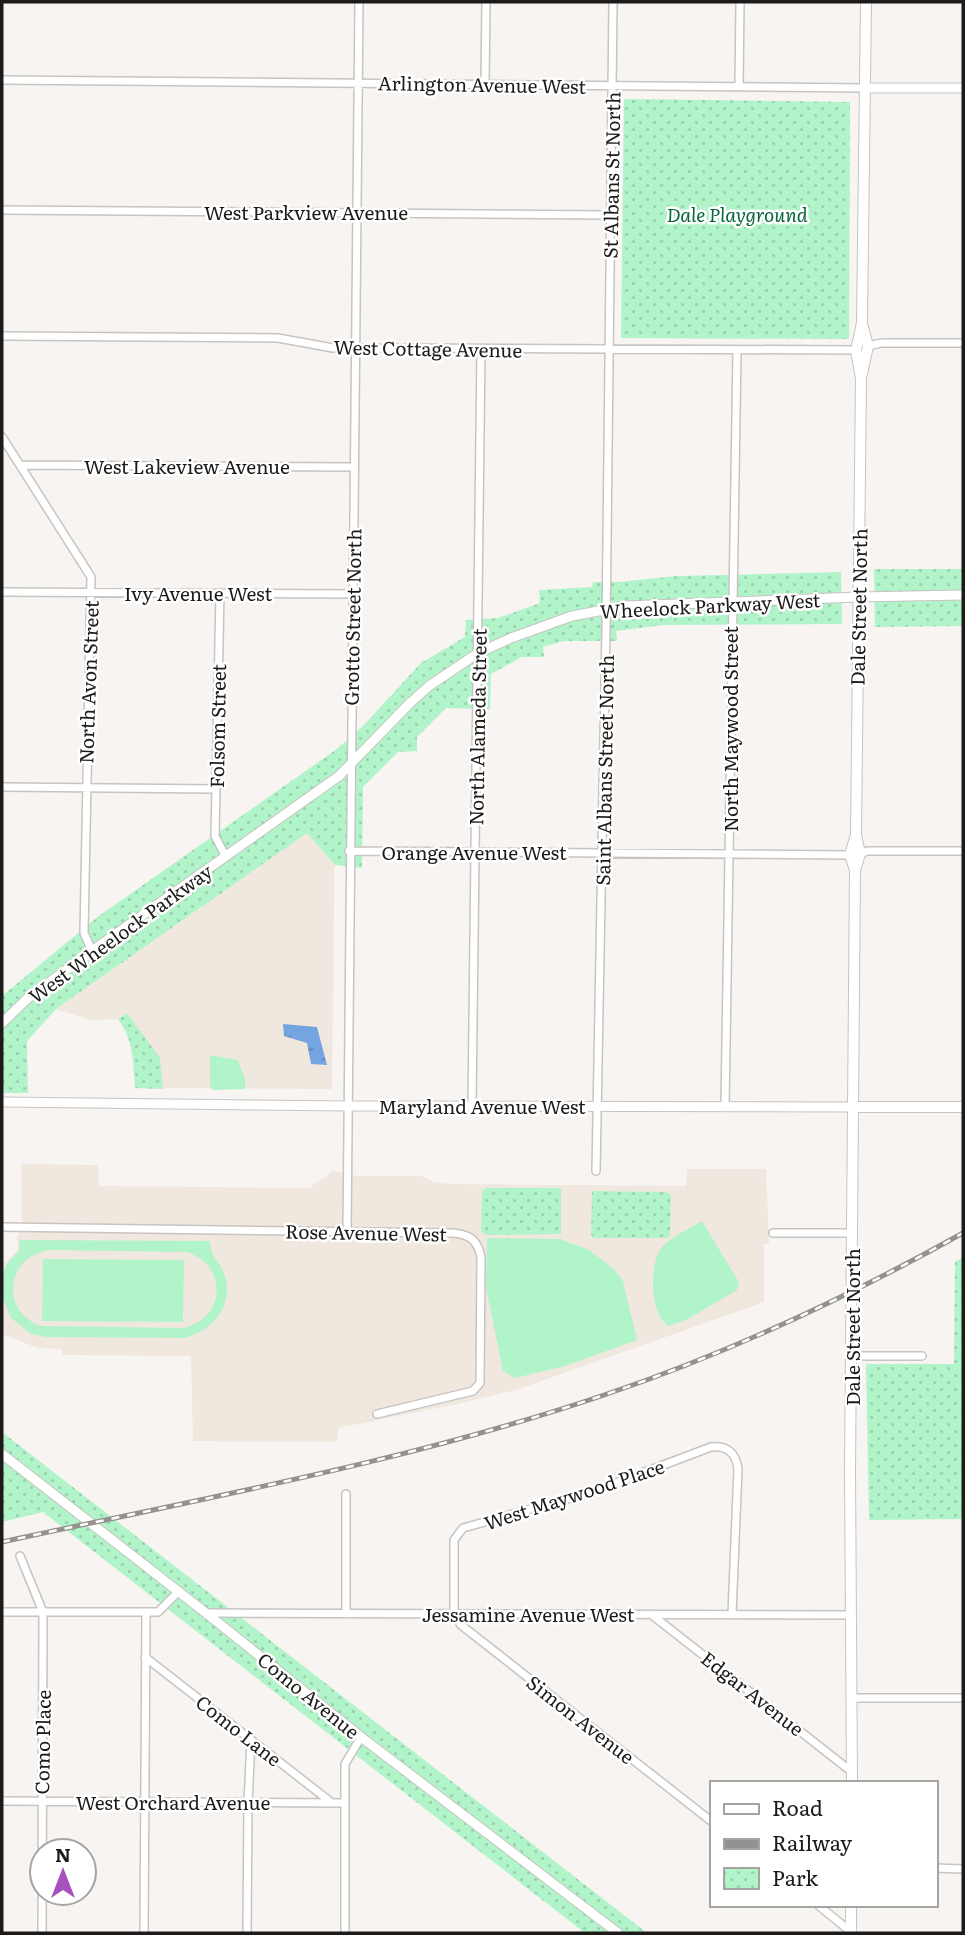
<svg xmlns="http://www.w3.org/2000/svg" width="965" height="1935" viewBox="0 0 965 1935" font-family="Literata,serif">
  <style>
    .built { fill: #f0e8df }
    .green { fill: #b2f4ca; fill-rule: evenodd }
    .park { fill: url(#park-dots) }
    .water { fill: url(#water-ripples) }
    .lines { fill: none; stroke-linecap: round; stroke-linejoin: round }
    .minor-casing { stroke: #c7c4c1; stroke-width: 10 }
    .tertiary-casing { stroke: #c7c4c1; stroke-width: 11 }
    .secondary-casing { stroke: #c7c4c1; stroke-width: 12 }
    .minor { stroke: #fff; stroke-width: 7 }
    .tertiary { stroke: #fff; stroke-width: 9 }
    .secondary { stroke: #fff; stroke-width: 10 }
    .rail-casing { stroke: #949290; stroke-width: 5 }
    .rail { stroke: #fff; stroke-width: 2.5; stroke-dasharray: 8; stroke-linecap: butt }
    .labels { text-anchor: middle; dominant-baseline: central; stroke-width: 5; stroke-linejoin: round; paint-order: stroke }
    .street-label { font-size: 19px; fill: #1c1b1a; stroke: #fff }
    .park-label { font-size: 19px; font-style: italic; fill: #07663c; stroke: #fff }
  </style>
  <defs>
    <pattern id="park-dots" width="8" height="8" patternUnits="userSpaceOnUse" patternTransform="scale(1.75)"><rect width="8" height="8" fill="#b2f4ca"/><path d="M2 2h.1M6 6h.1" fill="none" stroke="#98d1ad" stroke-width="1.8" stroke-linecap="round"/></pattern>
    <pattern id="water-ripples" width="26" height="14" patternUnits="userSpaceOnUse" patternTransform="scale(1.75)"><rect width="26" height="14" fill="#74a5e1"/><path d="M2 4q2-2 4 0t4 0M15 11q2-2 4 0t4 0" fill="none" stroke="#5e86b6"/></pattern>
  </defs>
  <rect width="100%" height="100%" fill="#f7f4f1"/>
  <path class="built" d="M 335,813 L 332,1089 L 135,1088 L 133,1049 L 126,1029 L 118,1019 L 90,1020 L 56,1009 Z
    M 21,1164 L 98,1165 L 99,1186 L 309,1188 L 333,1171 L 357,1176 L 422,1176 L 434,1182 L 450,1184 L 686,1186 L 687,1169 L 766,1169 L 769,1244 L 764,1244 L 764,1302 L 519,1389 L 453,1405 L 338,1428 L 337,1442 L 193,1441 L 191,1356 L 62,1355 L 62,1349 L 38,1348 L 2,1334 L 2,1265 L 18,1250 L 17,1238 L 22,1225 Z"/>
  <path class="green" d="M 210,1055 L 238,1060 L 245,1079 L 245,1089 L 213,1090 L 210,1086 Z
    M 702,1221 L 739,1282 L 737,1290 L 688,1319 L 669,1326 C 649,1315 648,1260 664,1245 C 675,1235 690,1228 702,1221 Z
    M 487,1238 L 560,1239 L 589,1250 L 614,1269 L 623,1281 L 637,1340 L 565,1366 L 515,1378 L 503,1371 L 486,1288 Z
    M 19,1240 L 210,1241 C 210,1259 220,1259 225,1276 C 234,1305 213,1331 185,1338 L 47,1337 L 31,1334 L 11,1318 L 2,1297 L 3,1273 L 7,1264 L 20,1250 ZM 50,1250 L 187,1252 C 228,1266 226,1317 184,1328 L 41,1326 C 0,1312 5,1256 50,1250 Z
    M 43,1259 L 184,1260 L 183,1322 L 42,1321 Z"/>
  <path class="park" d="M 624,99 L 850,102 L 849,339 L 621,338 Z
    M 874,569 L 963,569 L 963,626 L 875,627 Z
    M 841,572 L 842,624 L 663,625 L 616,631 L 617,641 L 564,641 L 543,647 L 544,657 L 522,657 L 491,674 L 490,709 L 446,708 L 417,737 L 417,751 L 398,752 L 363,787 L 362,868 L 335,865 L 307,833 L 56,1009 L 27,1041 L 28,1093 L 2,1093 L 2,996 L 99,916 L 337,749 L 364,725 L 421,663 L 465,637 L 466,620 L 498,618 L 540,603 L 539,590 L 592,587 L 593,582 L 618,582 L 677,576 Z
    M 127,1013 L 160,1058 L 163,1089 L 135,1088 C 133,1063 134,1040 118,1019 Z
    M 486,1188 L 561,1188 L 561,1234 L 487,1235 L 481,1232 L 482,1191 Z
    M 592,1191 L 667,1192 L 671,1195 L 670,1235 L 667,1238 L 594,1238 L 591,1235 Z
    M 963,1257 L 963,1519 L 869,1520 L 866,1364 L 954,1364 L 955,1262 Z
    M 2,1432 L 647,1933 L 585,1933 L 43,1512 L 2,1522 Z"/>
  <path class="water" d="M 283,1024 L 317,1027 L 327,1065 L 311,1064 L 307,1043 L 284,1036 Z"/>
  <g class="lines">
    <defs>
      <path id="minor" d="M 2,80 L 866,88
        M 485,83 L 486,2
        M 739,87 L 740,2
        M 2,210 L 611,215
        M 2,336 L 278,338 L 333,348 L 355,348 L 856,350
        M 868,346 L 881,343 L 963,343
        M 2,437 L 91,577 L 84,933 L 92,951
        M 20,465 L 354,467
        M 2,592 L 352,594
        M 220,593 L 215,836 L 226,857
        M 2,787 L 216,789
        M 349,851 L 850,855
        M 860,854 L 867,851 L 963,851
        M 472,1106 L 481,349
        M 725,1107 L 737,351
        M 596,1171 L 606,631 L 613,2
        M 2,1227 L 448,1233 C 467,1233 478,1238 481,1258 L 480,1383 L 473,1391 L 377,1414
        M 347,1232 L 359,2
        M 773,1233 L 853,1233
        M 852,1356 L 922,1356
        M 20,1556 L 43,1612 L 42,1933
        M 2,1612 L 158,1612 L 179,1591
        M 206,1613 L 850,1615
        M 346,1614 L 346,1494
        M 652,1615 L 852,1772
        M 145,1657 L 332,1803
        M 852,1698 L 963,1698
        M 2,1801 L 344,1803
        M 711,1821 L 461,1625 L 454,1614 L 454,1540 L 463,1528 L 592,1492 L 711,1447 C 727,1445 736,1453 738,1469 L 732,1614
        M 935,1868 L 963,1869
        M 818,1905 L 851,1932
        M 144,1933 L 146,1613
        M 247,1933 L 248,1804 L 251,1740
        M 345,1933 L 345,1764 L 361,1737"/>
      <path id="tertiary" d="M 866,88 L 963,88
        M 2,1023 L 28,998 L 92,951 L 339,776 L 409,704 L 429,686 L 478,653 L 511,638 L 572,616 L 625,606 L 858,597 L 963,595
        M 2,1102 L 348,1106 L 852,1107
        M 2,1454 L 206,1613 L 361,1737 L 618,1933"/>
      <path id="secondary" d="M 862,374 L 868,346 L 863,327
        M 855,838 L 850,855 L 855,870
        M 852,1107 L 963,1107
        M 852,1783 L 850,1470 L 855,870 L 860,854 L 856,835 L 861,379 L 856,350 L 862,323 L 866,2
        M 851,1933 L 851,1905"/>
    </defs>
    <use href="#minor" class="minor-casing"/>
    <use href="#tertiary" class="tertiary-casing"/>
    <use href="#secondary" class="secondary-casing"/>
    <use href="#minor" class="minor"/>
    <use href="#tertiary" class="tertiary"/>
    <use href="#secondary" class="secondary"/>
    <defs>
      <path id="rail" d="M 2,1542 C 204,1498 411,1461 607,1394 C 731,1352 850,1296 963,1233"/>
    </defs>
    <use href="#rail" class="rail-casing"/>
    <use href="#rail" class="rail"/>
  </g>
  <g class="labels">
    <g class="street-label">
      <text transform="translate(482 84) rotate(1)">Arlington Avenue West</text>
      <text transform="translate(611 175) rotate(-89)">St Albans St North</text>
      <text x="306" y="212">West Parkview Avenue</text>
      <text transform="translate(428 348) rotate(1)">West Cottage Avenue</text>
      <text x="187" y="466">West Lakeview Avenue</text>
      <text x="198" y="593">Ivy Avenue West</text>
      <text transform="translate(710 605) rotate(-3)">Wheelock Parkway West</text>
      <text transform="translate(858 607) rotate(-89)">Dale Street North</text>
      <text transform="translate(352 617) rotate(-89)">Grotto Street North</text>
      <text transform="translate(88 682) rotate(-88)">North Avon Street</text>
      <text transform="translate(217 726) rotate(-89)">Folsom Street</text>
      <text transform="translate(477 727) rotate(-89)">North Alameda Street</text>
      <text transform="translate(730 729) rotate(-90)">North Maywood Street</text>
      <text transform="translate(604 770) rotate(-89)">Saint Albans Street North</text>
      <text x="474" y="852">Orange Avenue West</text>
      <text transform="translate(120 933) rotate(-36)">West Wheelock Parkway</text>
      <text x="482" y="1106">Maryland Avenue West</text>
      <text transform="translate(366 1232) rotate(1)">Rose Avenue West</text>
      <text transform="translate(852 1327) rotate(-90)">Dale Street North</text>
      <text transform="translate(574 1494) rotate(-18)">West Maywood Place</text>
      <text x="528" y="1614">Jessamine Avenue West</text>
      <text transform="translate(753 1693) rotate(38)">Edgar Avenue</text>
      <text transform="translate(309 1695) rotate(39)">Como Avenue</text>
      <text transform="translate(581 1719) rotate(38)">Simon Avenue</text>
      <text transform="translate(239 1730) rotate(38)">Como Lane</text>
      <text transform="translate(42 1742) rotate(-89)">Como Place</text>
      <text x="173" y="1802">West Orchard Avenue</text>
    </g>
    <g class="park-label">
      <text x="737" y="214">Dale Playground</text>
    </g>
  </g>
  <rect width="965" height="1935" fill="none" stroke="#1c1b1a" stroke-width="7"/>
  <rect x="710" y="1781" width="228" height="126" fill="#ffffff" stroke="#a4a4a3" stroke-width="2"/>
  <rect x="724" y="1804" width="35" height="10" fill="#ffffff" stroke="#a4a4a3" stroke-width="2"/>
  <text x="772" y="1816" font-size="21" fill="#1c1b1a">Road</text>
  <rect x="724" y="1839" width="35" height="10" fill="#949290" stroke="#a4a4a3" stroke-width="2"/>
  <text x="772" y="1851" font-size="21" fill="#1c1b1a">Railway</text>
  <rect x="724" y="1868" width="35" height="21" fill="url(#park-dots)" stroke="#a4a4a3" stroke-width="2"/>
  <text x="772" y="1886" font-size="21" fill="#1c1b1a">Park</text>
  <g transform="translate(63 1872)"><circle r="33" fill="#ffffff" stroke="#a4a4a3" stroke-width="2"/>
  <path d="M0-5L12 26L0 18L-12 26Z" fill="#a751be"/>
  <text y="-10" font-size="19" font-weight="bold" text-anchor="middle" fill="#1c1b1a">N</text>
  </g>
</svg>
